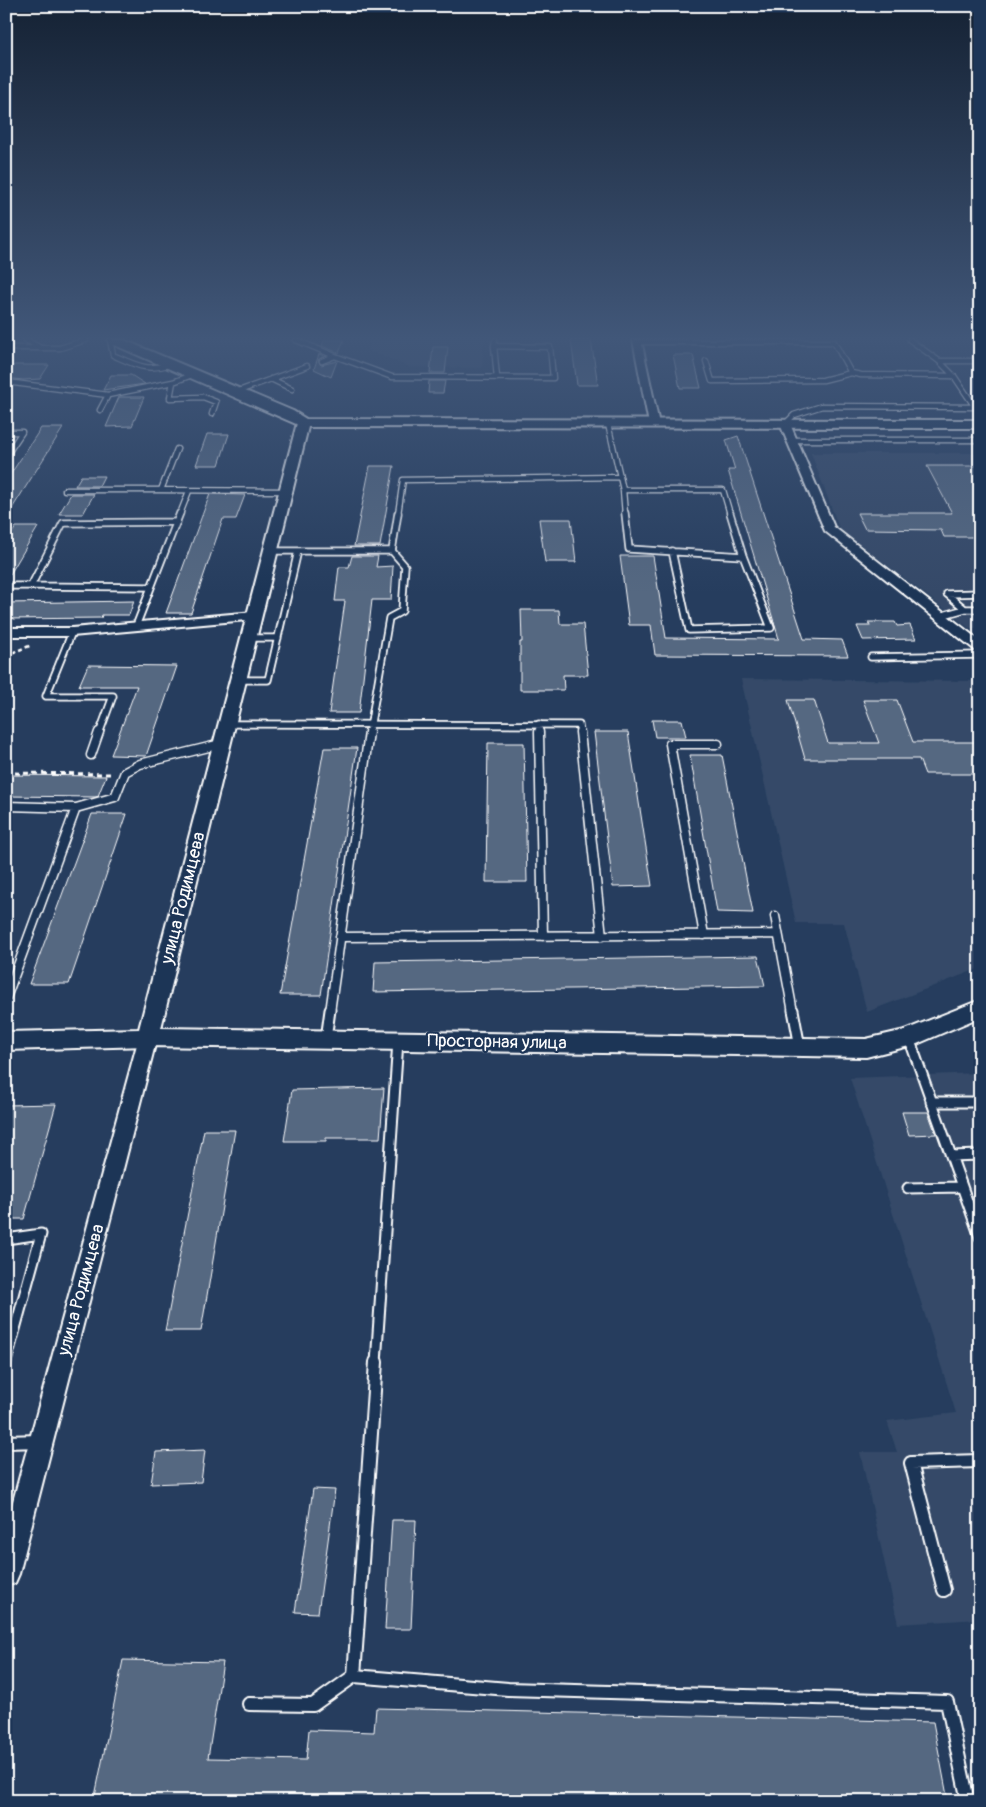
<svg xmlns="http://www.w3.org/2000/svg" width="986" height="1807" viewBox="0 0 986 1807" font-family="Pangolin,sans-serif">
  <style>
    .built { fill: #344a68 }
    .building { fill: #556781; stroke: #fff }
    .lines { fill: none; stroke-linecap: round; stroke-linejoin: round }
    .service-far4-casing { stroke: #fff; stroke-width: 7 }
    .service-far3-casing { stroke: #fff; stroke-width: 9 }
    .service-far2-casing { stroke: #fff; stroke-width: 11 }
    .service-far1-casing { stroke: #fff; stroke-width: 13 }
    .service-casing { stroke: #fff; stroke-width: 16 }
    .minor-casing { stroke: #fff; stroke-width: 4 }
    .tertiary-casing { stroke: #fff; stroke-width: 4 }
    .secondary-casing { stroke: #fff; stroke-width: 4 }
    .path-far1 { stroke: #fff; stroke-width: 2.5; stroke-dasharray: 4 3; stroke-linecap: butt }
    .path { stroke: #fff; stroke-width: 3; stroke-dasharray: 5 4; stroke-linecap: butt }
    .service-far4 { stroke: #1d3557; stroke-width: 4.5 }
    .service-far3 { stroke: #1d3557; stroke-width: 5.5 }
    .service-far2 { stroke: #1d3557; stroke-width: 8 }
    .service-far1 { stroke: #1d3557; stroke-width: 9 }
    .service { stroke: #1d3557; stroke-width: 12 }
    .minor { fill: #1d3557; fill-rule: evenodd }
    .tertiary { fill: #1d3557; fill-rule: evenodd }
    .secondary { fill: #1d3557; fill-rule: evenodd }
    .labels { text-anchor: middle; dominant-baseline: central; stroke-width: 4.5; stroke-linejoin: round; paint-order: stroke }
    .street-label { font-size: 18px; fill: #fff; stroke: #1d3557 }
  </style>
  <rect width="100%" height="100%" fill="#263d5e"/>
  <filter id="ink" filterUnits="userSpaceOnUse"><feTurbulence type="fractalNoise" baseFrequency=".02" numOctaves="2"/><feDisplacementMap in="SourceGraphic" scale="10" xChannelSelector="R" yChannelSelector="G"/><feConvolveMatrix kernelMatrix="1 2 1 2 8 2 1 2 1" color-interpolation-filters="sRGB"/></filter>
  <g filter="url(#ink)">
    <path class="built" d="M 370,340 L 484,340 L 482,368 L 410,367 L 369,351 Z
      M 811,453 L 980,453 L 980,628 L 969,628 L 839,528 Z
      M 741,679 L 980,681 L 980,968 L 867,1012 L 844,923 L 796,923 Z
      M 980,1073 L 980,1619 L 898,1624 L 860,1452 L 897,1452 L 887,1421 L 956,1413 L 850,1078 Z"/>
    <path class="building" d="M 324,340 L 344,340 L 339,353 L 322,346 Z
      M 571,340 L 591,340 L 598,385 L 577,385 Z
      M 433,347 L 448,347 L 445,373 L 430,373 Z
      M 319,354 L 324,356 L 318,360 L 321,365 L 337,361 L 331,377 L 314,369 Z
      M 673,355 L 693,355 L 701,388 L 680,388 Z
      M 14,365 L 49,365 L 40,379 L 23,380 L 6,378 Z
      M 111,375 L 131,375 L 145,384 L 103,390 Z
      M 429,381 L 445,381 L 443,393 L 428,393 Z
      M 119,397 L 144,397 L 132,426 L 106,427 Z
      M 41,428 L 63,428 L 6,518 L 6,481 Z
      M 207,434 L 229,434 L 219,465 L 196,465 Z
      M 738,436 L 804,639 L 842,640 L 848,656 L 655,655 L 651,625 L 629,625 L 620,556 L 653,556 L 666,638 L 779,639 L 728,470 L 735,470 L 726,440 Z
      M 370,466 L 394,466 L 380,546 L 354,546 Z
      M 927,466 L 980,466 L 980,537 L 944,537 L 941,530 L 865,529 L 857,513 L 952,513 Z
      M 81,476 L 104,476 L 99,486 L 75,486 Z
      M 71,494 L 94,494 L 83,514 L 59,514 Z
      M 210,494 L 245,495 L 236,519 L 223,519 L 191,613 L 166,613 Z
      M 539,519 L 571,519 L 576,562 L 545,562 Z
      M 16,527 L 38,527 L 6,581 L 6,542 Z
      M 352,556 L 378,556 L 376,567 L 393,566 L 391,600 L 372,600 L 359,713 L 329,713 L 345,601 L 335,601 L 338,575 L 339,567 L 349,567 Z
      M 134,601 L 129,615 L 102,615 L 101,618 L 6,619 L 6,603 Z
      M 521,610 L 559,610 L 560,624 L 583,624 L 588,675 L 563,675 L 564,690 L 520,690 L 520,642 L 522,642 Z
      M 868,622 L 895,622 L 897,626 L 910,625 L 916,639 L 863,640 L 857,626 L 870,626 Z
      M 88,665 L 177,666 L 146,756 L 111,755 L 137,686 L 79,686 Z
      M 788,700 L 814,700 L 828,743 L 879,743 L 863,700 L 897,700 L 913,742 L 980,742 L 980,774 L 925,774 L 919,759 L 805,759 Z
      M 652,720 L 682,720 L 686,737 L 655,737 Z
      M 594,732 L 628,732 L 652,886 L 613,887 Z
      M 488,743 L 524,743 L 527,882 L 486,882 Z
      M 324,748 L 357,748 L 321,995 L 280,995 Z
      M 690,755 L 722,755 L 753,913 L 717,912 Z
      M 6,775 L 106,776 L 98,796 L 96,797 L 6,796 Z
      M 92,814 L 127,814 L 69,984 L 29,984 Z
      M 758,956 L 765,986 L 373,992 L 375,962 Z
      M 384,1088 L 380,1138 L 326,1138 L 326,1141 L 284,1141 L 292,1090 Z
      M 56,1104 L 24,1219 L 6,1219 L 6,1105 Z
      M 902,1112 L 928,1112 L 936,1134 L 909,1135 Z
      M 204,1130 L 235,1130 L 201,1331 L 165,1331 Z
      M 205,1450 L 201,1482 L 151,1484 L 156,1452 Z
      M 313,1489 L 335,1490 L 318,1613 L 295,1612 Z
      M 392,1520 L 416,1520 L 411,1629 L 385,1629 Z
      M 123,1660 L 223,1662 L 208,1758 L 306,1760 L 309,1730 L 374,1732 L 376,1708 L 933,1722 L 948,1801 L 94,1801 Z"/>
    <g class="lines">
      <defs>
        <path id="service-far4" d="M 26,340 L 39,347
          M 110,340 L 113,355 C 136,365 146,372 171,364
          M 296,340 L 335,356
          M 910,340 L 939,361 L 954,376
          M 638,342 L 834,342 L 851,373 L 861,375 L 954,376 L 975,407
          M 494,346 L 497,378
          M 6,348 L 60,348 L 86,340
          M 322,361 L 335,356 L 392,377 L 553,378 L 550,347 L 494,346 L 495,340
          M 706,361 L 712,381 L 823,380 L 851,373
          M 939,361 L 980,361
          M 271,379 L 292,389
          M 6,382 L 108,395 L 173,382 L 195,374
          M 173,382 L 170,398 L 203,397 L 216,402 L 212,414
          M 236,392 L 307,366
          M 100,410 L 108,395
          M 608,424 L 623,490 L 723,490 L 730,514
          M 785,424 L 794,415 L 822,406 L 978,407
          M 6,432 L 22,432 L 6,456
          M 793,440 L 980,440
          M 177,449 L 161,490 L 286,491
          M 65,490 L 161,490
          M 623,490 L 625,514
          M 180,514 L 189,491
          M 398,514 L 403,480 L 620,477"/>
        <path id="service-far3" d="M 625,513 L 629,549 L 743,556
          M 271,551 L 392,551 L 405,566 L 402,611 L 389,618 L 369,734
          M 392,551 L 398,513
          M 672,551 L 689,630 L 771,628 L 743,556 L 730,513
          M 6,586 L 31,586
          M 150,587 L 31,586 L 63,523 L 177,522
          M 947,594 L 965,609 L 980,609
          M 947,594 L 980,593
          M 940,616 L 965,609
          M 136,626 L 180,513
          M 72,632 L 46,696 L 113,696 L 99,734
          M 249,638 L 278,638
          M 871,657 L 980,655
          M 238,680 L 268,680 L 298,551
          M 227,724 L 579,725 L 580,734
          M 539,724 L 539,734"/>
        <path id="service-far2" d="M 539,732 L 543,936
          M 580,732 L 602,936
          M 91,755 L 99,732
          M 6,806 L 76,808 L 6,998
          M 76,808 L 115,797 L 125,772 L 140,764 L 221,744
          M 775,916 L 793,1012
          M 704,935 L 670,744 L 718,744
          M 340,937 L 778,934
          M 6,943 L 6,945
          M 330,1012 L 369,732"/>
        <path id="service-far1" d="M 793,1010 L 800,1047
          M 909,1038 L 980,1237
          M 326,1039 L 330,1010
          M 931,1102 L 980,1102
          M 951,1156 L 980,1155
          M 908,1188 L 962,1187
          M 6,1239 L 41,1234 L 6,1362
          M 376,1363 L 398,1041"/>
        <path id="service" d="M 6,1442 L 39,1441
          M 944,1590 L 911,1463 L 980,1461
          M 354,1676 L 508,1689 L 947,1702 L 968,1801
          M 249,1704 L 313,1705 L 354,1676 L 376,1362"/>
        <path id="minor" d="M 633,340 L 641,340 L 659,424 L 657,426 L 654,427 L 649,424 Z
          M 785,421 L 790,424 L 834,527 L 980,641 L 980,651 L 975,650 L 825,531 L 780,424 Z
          M 254,612 L 260,616 L 258,619 L 72,636 L 6,636 L 6,628 L 72,628 Z
          M 148,1030 L 154,1032 L 157,1037 L 19,1574 L 15,1583 L 6,1586 L 6,1527 L 139,1037 L 142,1032 Z"/>
        <path id="tertiary" d="M 303,419 L 309,423 L 161,1028 L 866,1039 L 905,1030 L 980,1000 L 980,1017 L 917,1044 L 866,1057 L 148,1046 L 6,1050 L 6,1032 L 139,1029 L 297,423 Z"/>
        <path id="secondary" d="M 108,340 L 124,340 L 293,411 L 306,419 L 980,420 L 980,428 L 303,427 L 110,343 Z"/>
      </defs>
      <use href="#service-far4" class="service-far4-casing"/>
      <use href="#service-far3" class="service-far3-casing"/>
      <use href="#service-far2" class="service-far2-casing"/>
      <use href="#service-far1" class="service-far1-casing"/>
      <use href="#service" class="service-casing"/>
      <use href="#minor" class="minor-casing"/>
      <use href="#tertiary" class="tertiary-casing"/>
      <use href="#secondary" class="secondary-casing"/>
      <path class="path-far1" d="M 6,655 L 32,645"/>
      <path class="path" d="M 6,773 L 111,774"/>
      <use href="#service-far4" class="service-far4"/>
      <use href="#service-far3" class="service-far3"/>
      <use href="#service-far2" class="service-far2"/>
      <use href="#service-far1" class="service-far1"/>
      <use href="#service" class="service"/>
      <use href="#minor" class="minor"/>
      <use href="#tertiary" class="tertiary"/>
      <use href="#secondary" class="secondary"/>
    </g>
  </g>
  <linearGradient id="sky" x2="0" y2="1"><stop stop-color="#152234"/><stop offset="0.57" stop-color="#415779"/><stop offset="1" stop-color="#415779" stop-opacity="0"/></linearGradient>
  <rect width="986" height="593" fill="url(#sky)"/>
  <g class="labels">
    <g class="street-label">
      <text transform="translate(183 898) rotate(-76)">улица Родимцева</text>
      <text transform="translate(497 1042) rotate(1)">Просторная улица</text>
      <text transform="translate(81 1290) rotate(-75)">улица Родимцева</text>
    </g>
  </g>
  <rect width="986" height="1807" fill="none" stroke="#1d3557" stroke-width="25"/>
  <rect x="12" y="12" width="961" height="1782" fill="none" stroke="#fff" stroke-width="2" filter="url(#ink)"/>
</svg>
